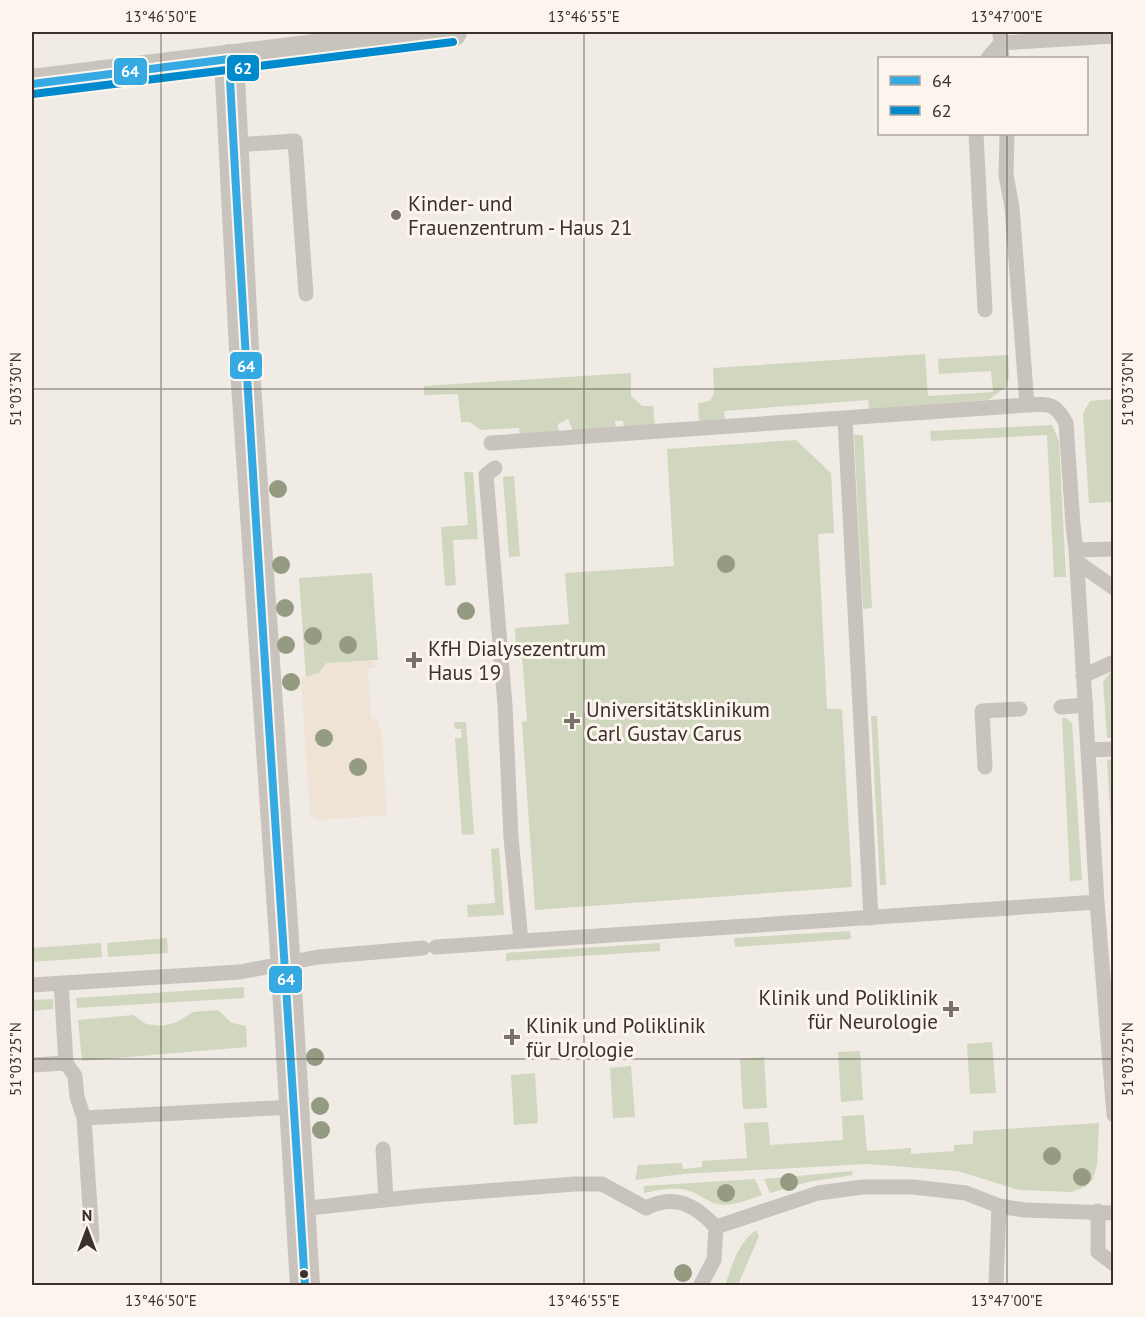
<svg xmlns="http://www.w3.org/2000/svg" width="1145" height="1317" viewBox="0 0 1145 1317" font-family="'PT Sans',sans-serif">
  <style>
    .green { fill: #d1d6bf }
    .plaza { fill: #eee3d5 }
    .lines { fill: none; stroke-linecap: round; stroke-linejoin: round }
    .lane { stroke: #c9c3be; stroke-width: 15 }
    .street { stroke: #c9c3be; stroke-width: 30 }
    .bus-1-casing { stroke: #fbf5ee; stroke-width: 12 }
    .bus-2-casing { stroke: #fbf5ee; stroke-width: 12 }
    .bus-1 { stroke: #35a9e1; stroke-width: 8 }
    .bus-2 { stroke: #008ace; stroke-width: 8 }
    .tree { fill: #959b80 }
    .ticks { fill: none; stroke: #3b302b; stroke-width: 1.5; stroke-opacity: 0.45 }
    .poi-dot { fill: #7a716c; stroke: #fbf5ee; stroke-width: 2 }
    .bus-dot { fill: #3b302b; stroke: #fbf5ee; stroke-width: 2 }
    .labels { text-anchor: middle; dominant-baseline: central; stroke-width: 6; stroke-linejoin: round; paint-order: stroke }
    .poi-label { font-size: 21px; fill: #3b302b; stroke: #fbf5ee; text-anchor: start }
    .line-badge { stroke: #fbf5ee; stroke-width: 2 }
    .badge-label { font-size: 16px; text-anchor: middle; font-weight: bold; fill: #fff }
    .neatline { fill: none; stroke: #3b302b; stroke-width: 2 }
    .ticks-label { font-size: 15px; text-anchor: middle; fill: #3b302b }
  </style>
  <rect width="100%" height="100%" fill="#f0ebe5"/>
  <path class="green" d="M 925,354 L 928,396 L 993,392 L 991,371 L 939,374 L 938,359 L 1008,355 L 1009,376 L 1006,387 L 988,400 L 869,409 L 868,400 L 724,411 L 725,421 L 699,423 L 698,403 L 710,401 L 714,393 L 713,368 Z
    M 631,373 L 631,396 L 642,406 L 653,406 L 655,427 L 624,428 L 623,421 L 615,421 L 616,429 L 573,431 L 568,419 L 558,424 L 559,434 L 520,436 L 519,428 L 480,430 L 470,422 L 461,422 L 458,394 L 424,395 L 424,386 Z
    M 1113,399 L 1113,502 L 1089,503 L 1083,414 L 1090,401 Z
    M 1052,425 L 1059,441 L 1066,577 L 1054,577 L 1047,435 L 931,441 L 930,431 Z
    M 854,435 L 863,435 L 872,608 L 863,609 Z
    M 796,440 L 831,473 L 834,533 L 818,534 L 827,709 L 842,709 L 852,887 L 535,910 L 522,722 L 527,721 L 522,655 L 516,650 L 515,628 L 569,624 L 565,573 L 674,566 L 667,449 Z
    M 464,472 L 473,472 L 478,539 L 453,540 L 456,585 L 445,586 L 441,527 L 468,525 Z
    M 514,476 L 520,556 L 509,557 L 503,477 Z
    M 372,573 L 378,660 L 327,663 L 319,673 L 306,678 L 299,578 Z
    M 1113,669 L 1113,738 L 1107,738 L 1103,682 Z
    M 871,716 L 877,716 L 886,885 L 880,885 Z
    M 1062,718 L 1066,718 L 1072,723 L 1082,880 L 1070,881 Z
    M 454,722 L 466,722 L 474,834 L 462,835 L 455,738 L 462,738 L 461,729 L 455,729 Z
    M 1113,759 L 1114,842 L 1112,843 L 1107,760 Z
    M 499,848 L 504,915 L 468,917 L 467,905 L 495,903 L 491,849 Z
    M 850,931 L 851,939 L 735,947 L 734,938 Z
    M 167,938 L 168,953 L 108,957 L 107,943 Z
    M 101,943 L 102,957 L 32,962 L 32,948 Z
    M 660,943 L 660,951 L 506,961 L 506,953 Z
    M 244,987 L 244,998 L 77,1008 L 76,998 Z
    M 53,999 L 53,1009 L 32,1011 L 32,1000 Z
    M 218,1010 L 232,1023 L 246,1026 L 247,1047 L 82,1061 L 78,1020 L 133,1015 L 146,1024 L 162,1026 L 177,1022 L 193,1012 Z
    M 992,1042 L 996,1093 L 970,1094 L 967,1044 Z
    M 860,1051 L 863,1100 L 841,1102 L 838,1052 Z
    M 764,1057 L 767,1108 L 743,1109 L 740,1059 Z
    M 631,1066 L 635,1117 L 613,1118 L 610,1068 Z
    M 535,1073 L 538,1123 L 514,1125 L 511,1075 Z
    M 864,1115 L 867,1151 L 911,1148 L 911,1154 L 954,1151 L 954,1145 L 973,1144 L 973,1131 L 1099,1123 L 1097,1165 L 1093,1179 L 1085,1187 L 1072,1192 L 1019,1190 L 958,1171 L 866,1164 L 683,1174 L 635,1180 L 638,1165 L 682,1163 L 683,1169 L 702,1167 L 702,1161 L 747,1158 L 744,1123 L 768,1122 L 770,1145 L 843,1140 L 842,1116 Z
    M 852,1171 L 853,1175 L 808,1182 L 770,1193 L 764,1179 Z
    M 755,1179 L 762,1195 C 747,1200 733,1207 716,1204 C 709,1202 702,1196 695,1193 C 679,1185 661,1189 644,1193 L 644,1186 Z
    M 756,1230 L 759,1236 L 738,1285 L 725,1285 C 733,1264 737,1244 756,1230 Z"/>
  <path class="plaza" d="M 374,661 L 375,668 L 368,668 L 371,719 L 378,719 L 379,727 L 381,727 L 387,815 L 316,820 L 310,814 L 301,678 L 319,673 L 326,663 Z"/>
  <g class="lines">
    <path class="lane" d="M 1000,32 L 1002,58
      M 988,58 L 1001,43 L 1114,36
      M 976,134 L 985,310
      M 1007,134 L 1006,175 L 1012,207 L 1027,405 C 1048,404 1055,402 1066,423 L 1073,525 L 1076,550 L 1097,902 L 1114,1115
      M 234,145 L 295,141 L 306,294
      M 845,419 L 871,918
      M 491,443 L 1027,405
      M 495,468 L 486,475 L 505,705 L 511,838 L 521,941
      M 1076,550 L 1114,549
      M 1077,562 L 1114,588
      M 1083,676 L 1114,662
      M 1061,707 L 1086,705
      M 1088,750 L 1114,749
      M 985,767 L 982,711 L 1020,709
      M 436,947 L 1097,902
      M 32,985 L 240,972 L 318,957 L 423,948
      M 66,1063 L 75,1076 L 77,1097 L 84,1118 L 92,1238
      M 32,1065 L 66,1063 L 61,983
      M 84,1118 L 294,1107
      M 383,1149 L 386,1200
      M 300,1209 L 421,1196 L 575,1184 L 602,1184 L 646,1208 C 676,1193 696,1206 716,1227 L 714,1260 L 700,1286
      M 1098,1211 L 1098,1252 L 1114,1264
      M 716,1227 L 818,1193 L 863,1187 L 913,1187 L 966,1193 L 999,1206 L 1024,1210 L 1114,1213
      M 996,1286 L 999,1206"/>
    <path class="street" d="M 229,59 L 245,369 L 284,939 L 305,1286
      M 32,84 L 452,32"/>
    <defs>
      <path id="bus-1" d="M 229,59 C 250,468 280,877 305,1286
        M 32,84 L 229,59"/>
      <path id="bus-2" d="M 33,94 L 453,42"/>
    </defs>
    <use href="#bus-1" class="bus-1-casing"/>
    <use href="#bus-2" class="bus-2-casing"/>
    <use href="#bus-1" class="bus-1"/>
    <use href="#bus-2" class="bus-2"/>
  </g>
  <g class="tree">
    <circle cx="278" cy="489" r="9"/>
    <circle cx="726" cy="564" r="9"/>
    <circle cx="281" cy="565" r="9"/>
    <circle cx="285" cy="608" r="9"/>
    <circle cx="466" cy="611" r="9"/>
    <circle cx="313" cy="636" r="9"/>
    <circle cx="286" cy="645" r="9"/>
    <circle cx="348" cy="645" r="9"/>
    <circle cx="291" cy="682" r="9"/>
    <circle cx="324" cy="738" r="9"/>
    <circle cx="358" cy="767" r="9"/>
    <circle cx="315" cy="1057" r="9"/>
    <circle cx="320" cy="1106" r="9"/>
    <circle cx="321" cy="1130" r="9"/>
    <circle cx="1052" cy="1156" r="9"/>
    <circle cx="1082" cy="1177" r="9"/>
    <circle cx="789" cy="1182" r="9"/>
    <circle cx="726" cy="1193" r="9"/>
    <circle cx="683" cy="1273" r="9"/>
  </g>
  <path class="ticks" d="M 161,32 L 161,1286M 584,32 L 584,1286M 1007,32 L 1007,58M 1007,134 L 1007,1286M 32,389 L 1114,389M 32,1059 L 1114,1059"/>
  <g class="poi-dot">
    <circle cx="396" cy="215" r="6"/>
    <path d="M411 651h6v6h6v6h-6v6h-6v-6h-6v-6h6z"/>
    <path d="M569 712h6v6h6v6h-6v6h-6v-6h-6v-6h6z"/>
    <path d="M948 1000h6v6h6v6h-6v6h-6v-6h-6v-6h6z"/>
    <path d="M509 1028h6v6h6v6h-6v6h-6v-6h-6v-6h6z"/>
  </g>
  <circle class="bus-dot" cx="304" cy="1274" r="5"/>
  <g class="labels">
    <g class="poi-label">
      <text x="408" y="203">Kinder- und<tspan x="408" dy="24">Frauenzentrum - Haus 21</tspan></text>
      <text x="428" y="648">KfH Dialysezentrum<tspan x="428" dy="24">Haus 19</tspan></text>
      <text x="586" y="709">Universitätsklinikum<tspan x="586" dy="24">Carl Gustav Carus</tspan></text>
      <text x="938" y="997" text-anchor="end">Klinik und Poliklinik<tspan x="938" dy="24">für Neurologie</tspan></text>
      <text x="526" y="1025">Klinik und Poliklinik<tspan x="526" dy="24">für Urologie</tspan></text>
    </g>
  </g>
  <g class="line-badge">
    <rect x="226" y="54" width="34" height="28" rx="6" fill="#008ace"/>
    <rect x="113" y="57" width="35" height="29" rx="6" fill="#35a9e1"/>
    <rect x="229" y="351" width="34" height="29" rx="6" fill="#35a9e1"/>
    <rect x="268" y="965" width="35" height="29" rx="6" fill="#35a9e1"/>
  </g>
  <g class="badge-label">
    <text x="243" y="74">62</text>
    <text x="130" y="77">64</text>
    <text x="246" y="372">64</text>
    <text x="286" y="985">64</text>
  </g>
  <rect width="1145" height="1317" fill="none" stroke="#fbf5ee" stroke-width="66"/>
  <rect x="878" y="57" width="210" height="78" fill="#fbf5ee" stroke="#aea6a0" stroke-width="1.5"/>
  <rect x="890" y="76" width="30" height="9" fill="#35a9e1" stroke="#aea6a0" stroke-width="1.5"/>
  <text x="932" y="87" font-size="18" fill="#3b302b">64</text>
  <rect x="890" y="106" width="30" height="9" fill="#008ace" stroke="#aea6a0" stroke-width="1.5"/>
  <text x="932" y="117" font-size="18" fill="#3b302b">62</text>
  <g transform="translate(87 1230)" stroke="#fbf5ee" stroke-width="4.5" paint-order="stroke">
  <path d="M0-4.5L10 22L0 15L-10 22Z" fill="#3b302b"/>
  <text y="-9" font-size="16" font-weight="bold" text-anchor="middle" fill="#3b302b">N</text>
  </g>
  <rect x="33" y="33" width="1079" height="1251" class="neatline"/>
  <g class="ticks-label">
    <text x="161" y="22">13°46'50"E</text>
    <text x="584" y="22">13°46'55"E</text>
    <text x="1007" y="22">13°47'00"E</text>
    <text transform="translate(16 389) rotate(-90)" y="5">51°03'30"N</text>
    <text transform="translate(1128 389) rotate(-90)" y="5">51°03'30"N</text>
    <text transform="translate(16 1059) rotate(-90)" y="5">51°03'25"N</text>
    <text transform="translate(1128 1059) rotate(-90)" y="5">51°03'25"N</text>
    <text x="161" y="1306">13°46'50"E</text>
    <text x="584" y="1306">13°46'55"E</text>
    <text x="1007" y="1306">13°47'00"E</text>
  </g>
</svg>
